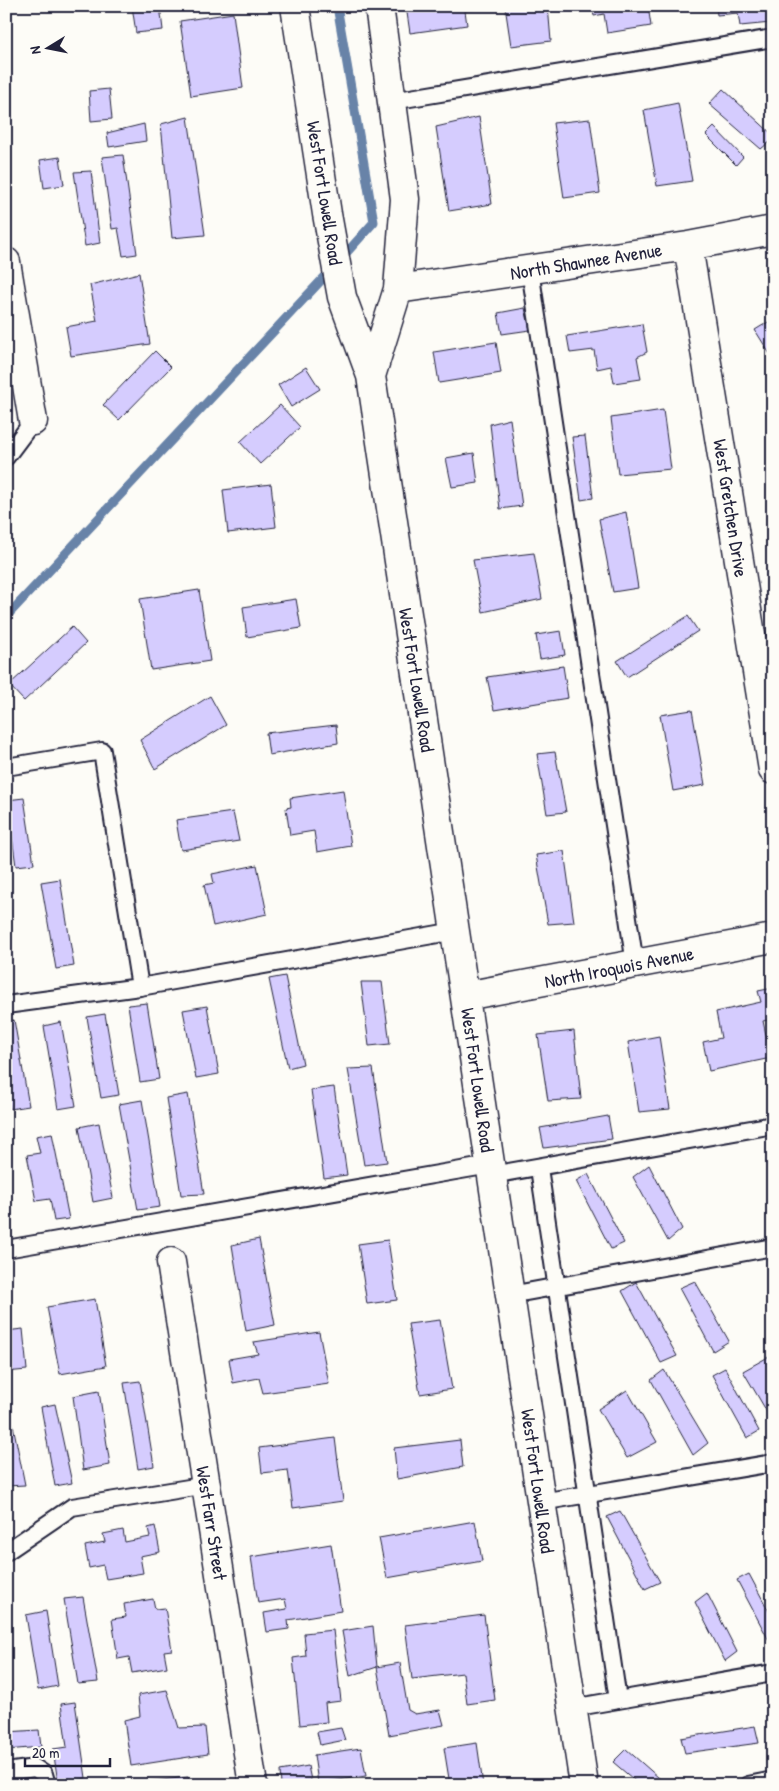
<svg xmlns="http://www.w3.org/2000/svg" width="779" height="1791" viewBox="0 0 779 1791" font-family="'Patrick Hand',sans-serif">
  <style>
    .lines { fill: none; stroke-linecap: round; stroke-linejoin: round }
    .stream { stroke: #6883a8; stroke-width: 9 }
    .building { fill: #d5ccfe; stroke: #22223b }
    .service-casing { stroke: #22223b; stroke-width: 20 }
    .minor-casing { stroke: #22223b; stroke-width: 31 }
    .service { stroke: #fdfcf7; stroke-width: 16 }
    .minor { stroke: #fdfcf7; stroke-width: 28 }
    .labels { text-anchor: middle; dominant-baseline: central; stroke-width: 4.5; stroke-linejoin: round; paint-order: stroke }
    .street-label { font-size: 19px; fill: #22223b; stroke: #fdfcf7 }
  </style>
  <rect width="100%" height="100%" fill="#fdfcf7"/>
  <filter id="ink" filterUnits="userSpaceOnUse"><feTurbulence type="fractalNoise" baseFrequency=".02" numOctaves="2"/><feDisplacementMap in="SourceGraphic" scale="10" xChannelSelector="R" yChannelSelector="G"/><feConvolveMatrix kernelMatrix="1 2 1 2 8 2 1 2 1" color-interpolation-filters="sRGB"/></filter>
  <g filter="url(#ink)">
    <g class="lines">
      <path class="stream" d="M 337,6 L 374,222 L 340,260
        M 6,617 L 331,270"/>
    </g>
    <path class="building" d="M 132,6 L 160,6 L 163,30 L 136,33 Z
      M 406,6 L 484,6 L 484,8 L 465,11 L 467,25 L 410,33 Z
      M 505,6 L 548,6 L 551,41 L 511,46 Z
      M 592,6 L 648,6 L 651,26 L 607,33 L 604,14 L 594,16 Z
      M 716,6 L 769,6 L 771,23 L 740,26 L 738,13 L 717,15 Z
      M 233,13 L 243,88 L 191,96 L 180,21 Z
      M 109,89 L 112,119 L 91,121 L 89,91 Z
      M 723,89 L 773,135 L 773,139 L 761,149 L 709,104 Z
      M 678,103 L 692,181 L 657,186 L 644,110 Z
      M 188,117 L 205,235 L 172,238 L 161,124 Z
      M 479,117 L 492,204 L 449,211 L 436,127 Z
      M 590,119 L 600,193 L 564,198 L 553,123 Z
      M 144,124 L 146,141 L 109,147 L 107,133 Z
      M 714,127 L 743,157 L 736,165 L 706,135 Z
      M 123,155 L 137,254 L 123,256 L 118,228 L 112,229 L 102,157 Z
      M 60,157 L 64,185 L 44,188 L 40,160 Z
      M 91,171 L 100,243 L 85,246 L 74,172 Z
      M 139,273 L 150,344 L 71,356 L 66,327 L 97,321 L 90,285 Z
      M 525,308 L 530,330 L 502,334 L 498,313 Z
      M 773,319 L 773,359 L 755,330 Z
      M 642,324 L 647,352 L 637,357 L 641,379 L 614,383 L 611,366 L 597,369 L 594,350 L 570,353 L 567,336 Z
      M 496,342 L 501,373 L 439,383 L 434,352 Z
      M 155,351 L 171,367 L 119,420 L 103,405 Z
      M 306,367 L 320,389 L 291,407 L 278,385 Z
      M 280,405 L 300,427 L 260,464 L 240,442 Z
      M 663,410 L 671,469 L 618,474 L 611,418 Z
      M 510,419 L 522,506 L 500,509 L 490,424 Z
      M 585,436 L 593,498 L 581,500 L 572,437 Z
      M 474,453 L 478,483 L 452,487 L 446,458 Z
      M 271,484 L 276,527 L 228,533 L 223,490 Z
      M 626,512 L 638,588 L 613,592 L 599,519 Z
      M 534,553 L 542,599 L 483,612 L 473,560 Z
      M 199,590 L 210,661 L 151,670 L 140,599 Z
      M 296,599 L 301,628 L 247,637 L 243,607 Z
      M 688,616 L 698,631 L 627,677 L 617,661 Z
      M 72,627 L 86,643 L 24,701 L 9,685 Z
      M 561,631 L 565,655 L 540,659 L 536,635 Z
      M 563,666 L 568,698 L 494,710 L 487,677 Z
      M 210,696 L 226,725 L 155,769 L 140,740 Z
      M 692,710 L 705,785 L 673,791 L 660,715 Z
      M 336,725 L 338,743 L 269,755 L 266,733 Z
      M 555,752 L 566,812 L 547,814 L 537,754 Z
      M 343,790 L 351,846 L 317,852 L 314,831 L 290,835 L 286,808 L 291,807 L 290,798 Z
      M 24,798 L 34,864 L 16,866 L 7,800 Z
      M 233,812 L 239,841 L 181,850 L 176,820 Z
      M 564,851 L 574,922 L 548,924 L 536,855 Z
      M 257,865 L 267,914 L 213,926 L 204,885 L 214,883 L 212,874 Z
      M 60,879 L 74,966 L 56,969 L 41,882 Z
      M 285,976 L 303,1064 L 288,1068 L 269,979 Z
      M 361,982 L 382,982 L 390,1044 L 369,1046 Z
      M 773,988 L 773,1019 L 763,1021 L 771,1058 L 709,1071 L 703,1042 L 721,1038 L 716,1012 L 761,1002 L 758,991 Z
      M 147,1003 L 159,1079 L 140,1082 L 128,1005 Z
      M 207,1006 L 219,1074 L 196,1078 L 183,1010 Z
      M 105,1014 L 119,1095 L 101,1098 L 87,1017 Z
      M 14,1020 L 29,1106 L 10,1109 L 6,1088 L 6,1021 Z
      M 61,1022 L 76,1106 L 58,1109 L 44,1026 Z
      M 574,1031 L 581,1099 L 548,1101 L 538,1035 Z
      M 659,1036 L 670,1109 L 639,1112 L 628,1042 Z
      M 373,1068 L 387,1162 L 364,1165 L 348,1069 Z
      M 334,1087 L 347,1175 L 324,1178 L 311,1090 Z
      M 188,1094 L 204,1194 L 181,1195 L 166,1098 Z
      M 142,1100 L 160,1207 L 138,1210 L 119,1104 Z
      M 608,1116 L 612,1139 L 544,1148 L 540,1128 Z
      M 99,1123 L 113,1198 L 93,1202 L 79,1127 Z
      M 52,1133 L 69,1219 L 54,1221 L 50,1199 L 36,1201 L 27,1155 L 40,1153 L 36,1136 Z
      M 649,1165 L 682,1229 L 668,1241 L 633,1177 Z
      M 588,1174 L 624,1243 L 611,1249 L 576,1181 Z
      M 259,1239 L 275,1325 L 246,1331 L 232,1245 Z
      M 388,1240 L 397,1300 L 367,1304 L 358,1244 Z
      M 695,1281 L 729,1341 L 713,1351 L 679,1288 Z
      M 636,1282 L 677,1356 L 661,1363 L 622,1291 Z
      M 95,1299 L 106,1366 L 60,1374 L 47,1307 Z
      M 440,1320 L 452,1389 L 420,1394 L 408,1324 Z
      M 23,1329 L 27,1370 L 6,1372 L 6,1331 Z
      M 319,1332 L 329,1384 L 263,1393 L 259,1378 L 233,1383 L 229,1359 L 258,1354 L 254,1342 Z
      M 770,1356 L 773,1361 L 773,1422 L 743,1371 Z
      M 725,1368 L 759,1431 L 747,1438 L 712,1375 Z
      M 664,1370 L 708,1443 L 693,1455 L 651,1380 Z
      M 140,1381 L 154,1466 L 138,1469 L 124,1383 Z
      M 627,1390 L 657,1442 L 627,1458 L 598,1409 Z
      M 99,1391 L 110,1465 L 83,1470 L 73,1396 Z
      M 55,1404 L 72,1483 L 55,1486 L 41,1407 Z
      M 6,1405 L 9,1405 L 25,1485 L 6,1486 Z
      M 335,1438 L 343,1501 L 293,1508 L 288,1470 L 262,1473 L 259,1448 Z
      M 460,1440 L 463,1467 L 397,1479 L 394,1448 Z
      M 620,1511 L 660,1582 L 645,1589 L 607,1517 Z
      M 475,1521 L 482,1561 L 387,1578 L 379,1538 Z
      M 155,1526 L 160,1552 L 140,1556 L 143,1573 L 106,1579 L 103,1565 L 89,1568 L 85,1546 L 105,1542 L 103,1534 L 123,1530 L 125,1542 L 150,1537 L 148,1528 Z
      M 331,1544 L 341,1611 L 288,1620 L 289,1629 L 267,1632 L 264,1613 L 287,1609 L 285,1599 L 258,1603 L 251,1557 Z
      M 749,1574 L 773,1619 L 773,1648 L 737,1580 Z
      M 707,1593 L 737,1652 L 725,1661 L 695,1602 Z
      M 83,1597 L 98,1682 L 78,1684 L 64,1599 Z
      M 153,1599 L 155,1609 L 165,1608 L 172,1650 L 164,1651 L 167,1667 L 132,1673 L 129,1657 L 118,1659 L 112,1619 L 126,1617 L 124,1604 Z
      M 46,1611 L 58,1686 L 38,1690 L 26,1615 Z
      M 484,1615 L 495,1700 L 467,1704 L 463,1673 L 412,1679 L 405,1625 Z
      M 373,1626 L 377,1667 L 350,1676 L 342,1631 Z
      M 333,1630 L 341,1701 L 325,1703 L 327,1722 L 300,1725 L 293,1658 L 306,1656 L 304,1633 Z
      M 400,1663 L 408,1710 L 415,1714 L 440,1710 L 444,1725 L 389,1735 L 377,1667 Z
      M 167,1690 L 179,1728 L 205,1727 L 208,1754 L 131,1766 L 124,1720 L 140,1716 L 138,1695 Z
      M 75,1702 L 86,1778 L 58,1783 L 53,1749 L 67,1747 L 61,1704 Z
      M 755,1726 L 759,1743 L 685,1753 L 681,1738 Z
      M 341,1728 L 345,1740 L 320,1745 L 317,1732 Z
      M 39,1730 L 41,1747 L 6,1750 L 6,1732 Z
      M 477,1743 L 483,1785 L 450,1785 L 444,1748 Z
      M 361,1748 L 366,1776 L 318,1783 L 314,1755 Z
      M 626,1749 L 667,1785 L 640,1785 L 613,1762 Z
      M 308,1766 L 312,1785 L 281,1785 L 280,1771 Z
      M 188,1777 L 190,1785 L 146,1785 L 145,1782 Z"/>
    <g class="lines">
      <defs>
        <path id="service" d="M 392,101 L 773,38
          M 530,270 L 635,964
          M 6,457 L 33,421
          M 6,767 L 102,751 L 140,987
          M 6,1005 L 140,987 L 455,931
          M 539,1168 L 618,1700
          M 492,1175 L 773,1125
          M 6,1249 L 490,1165
          M 510,1295 L 773,1247
          M 541,1502 L 773,1463
          M 6,1552 L 72,1507 L 207,1485
          M 572,1708 L 773,1673
          M 6,1772 L 35,1768 L 44,1774 L 47,1785
          M 748,1785 L 773,1780"/>
        <path id="minor" d="M 295,6 L 327,214 L 342,297 L 371,376 L 584,1785
          M 688,246 L 773,770
          M 6,262 L 33,421
          M 398,289 L 688,246 L 773,230
          M 371,376 L 398,289 L 405,199 L 379,6
          M 465,996 L 773,938
          M 171,1262 L 253,1785"/>
      </defs>
      <use href="#service" class="service-casing"/>
      <use href="#minor" class="minor-casing"/>
      <use href="#service" class="service"/>
      <use href="#minor" class="minor"/>
    </g>
  </g>
  <g class="labels">
    <g class="street-label">
      <text transform="translate(325 193) rotate(81)">West Fort Lowell Road</text>
      <text transform="translate(586 261) rotate(-9)">North Shawnee Avenue</text>
      <text transform="translate(731 508) rotate(81)">West Gretchen Drive</text>
      <text transform="translate(417 680) rotate(81)">West Fort Lowell Road</text>
      <text transform="translate(619 967) rotate(-11)">North Iroquois Avenue</text>
      <text transform="translate(478 1080) rotate(82)">West Fort Lowell Road</text>
      <text transform="translate(538 1481) rotate(82)">West Fort Lowell Road</text>
      <text transform="translate(212 1523) rotate(81)">West Farr Street</text>
    </g>
  </g>
  <rect width="779" height="1791" fill="none" stroke="#fdfcf7" stroke-width="25"/>
  <rect x="12" y="12" width="754" height="1766" fill="none" stroke="#22223b" stroke-width="2" filter="url(#ink)"/>
  <g transform="translate(48 48) rotate(260)" stroke="#fdfcf7" stroke-width="4" paint-order="stroke">
  <path d="M0-4L9 19L0 12L-9 19Z" fill="#22223b"/>
  <text y="-8" font-size="14" font-weight="bold" text-anchor="middle" fill="#22223b">N</text>
  </g>
  <path d="M25 1758v8h85v-8" fill="none" stroke="#22223b" stroke-width="2.5"/>
  <text x="32" y="1758" font-size="15" fill="#22223b" stroke="#fdfcf7" stroke-width="4" paint-order="stroke">20 m</text>
</svg>
